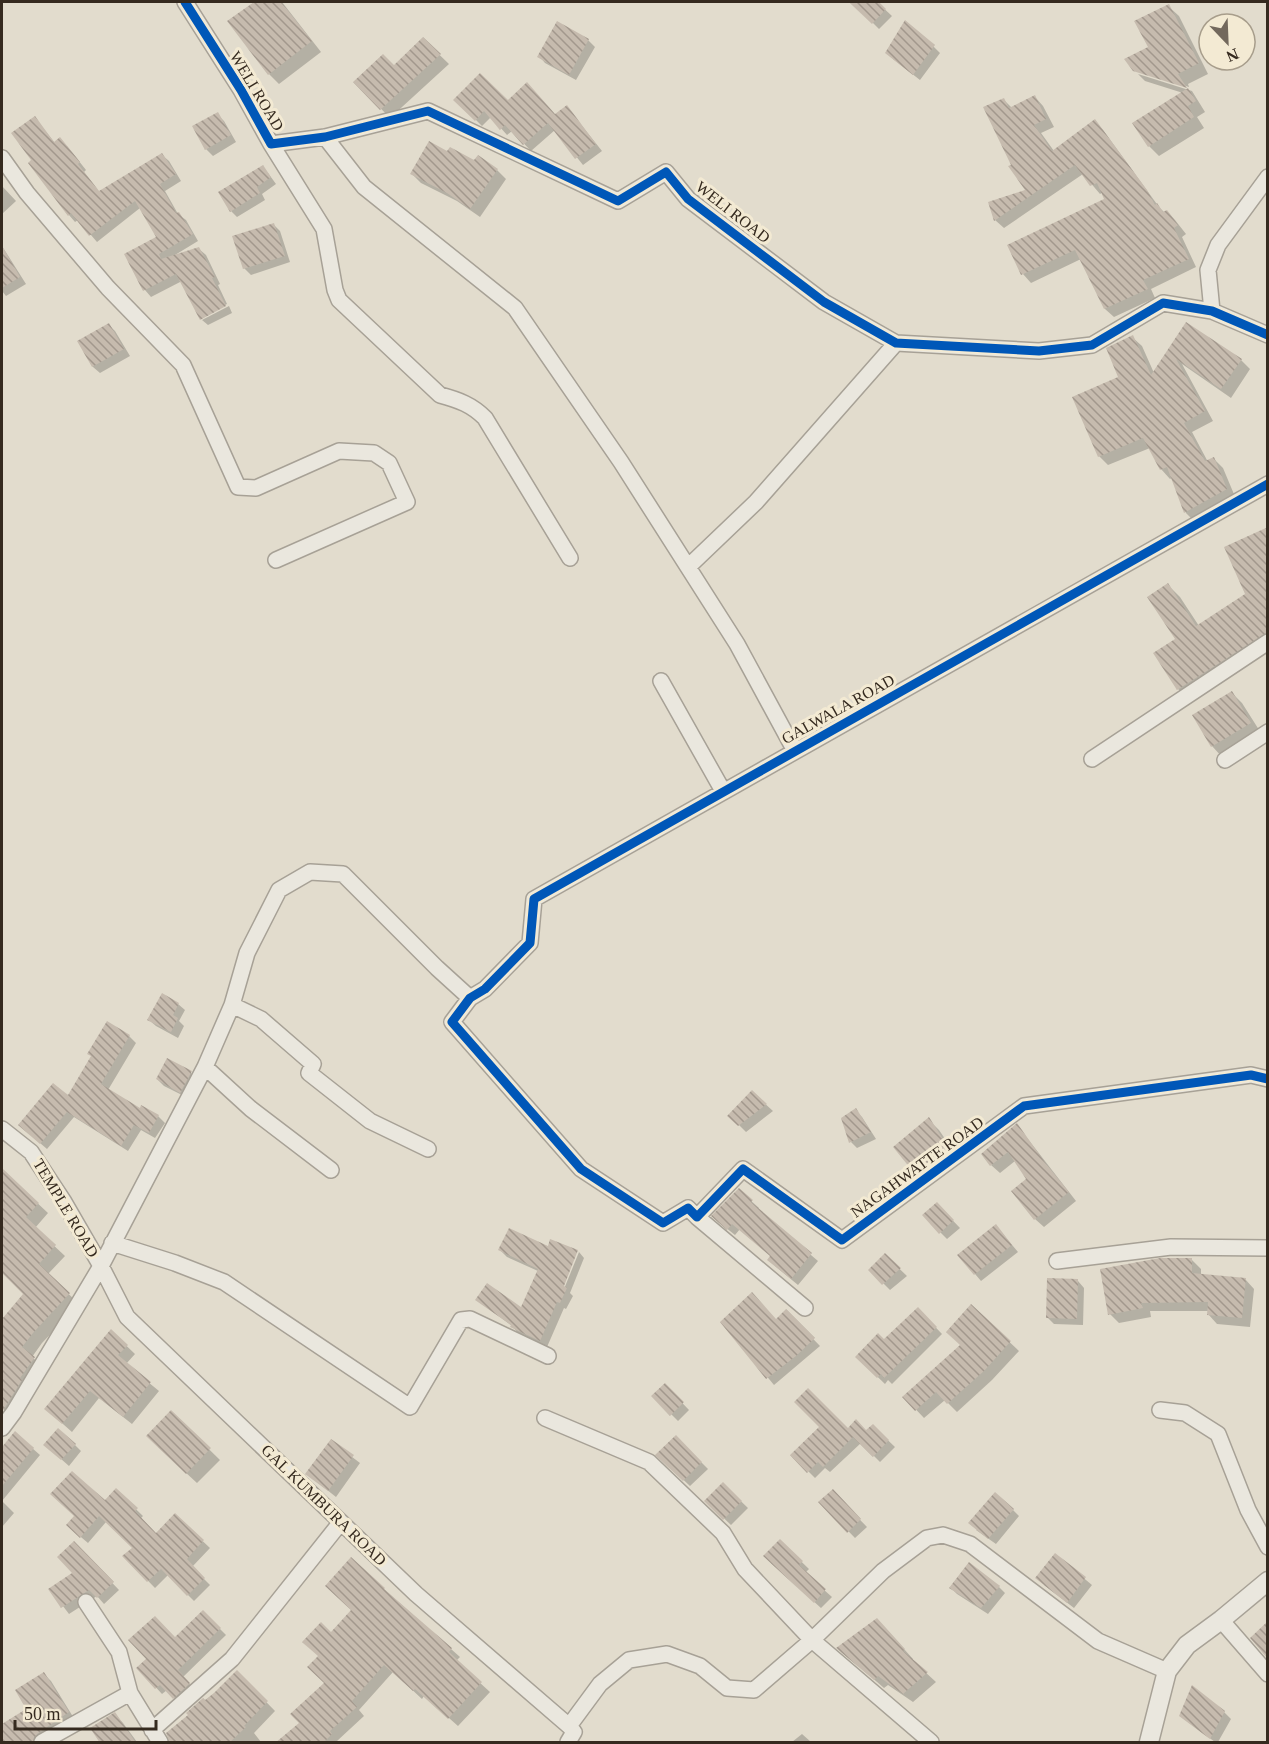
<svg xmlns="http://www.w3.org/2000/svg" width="1269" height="1744" viewBox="0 0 1269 1744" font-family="'Times New Roman',serif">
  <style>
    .shadow { fill: #0003 }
    .building { fill: url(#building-back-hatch) }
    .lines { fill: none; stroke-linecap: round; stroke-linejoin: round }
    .minor-casing { stroke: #a7a196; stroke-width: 18 }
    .tertiary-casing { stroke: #a7a196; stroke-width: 21 }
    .minor { stroke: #eae7de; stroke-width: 15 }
    .tertiary { stroke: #eae7de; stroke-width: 18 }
    .cycleway-casing { stroke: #f3ead3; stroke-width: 13 }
    .cycleway { stroke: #0057b8; stroke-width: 9 }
    .labels { text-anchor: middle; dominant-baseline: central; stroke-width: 6; stroke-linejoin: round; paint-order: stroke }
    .street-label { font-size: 16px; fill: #352a1f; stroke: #f3ead3 }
  </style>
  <defs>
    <pattern id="building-back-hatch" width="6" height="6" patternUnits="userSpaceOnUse" patternTransform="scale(1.5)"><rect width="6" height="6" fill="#c6bbae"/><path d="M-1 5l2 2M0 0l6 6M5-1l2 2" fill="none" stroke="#a2988d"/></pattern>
  </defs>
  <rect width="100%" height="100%" fill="#e2dccd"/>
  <path class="shadow" d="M 256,2 L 282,2 L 321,52 L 279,84 L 269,74 L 229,22 Z
    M 859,2 L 877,2 L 892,16 L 879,29 L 855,5 Z
    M 1168,6 L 1179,16 L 1208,74 L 1188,84 L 1189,87 L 1134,70 L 1150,48 Z
    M 423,39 L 449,64 L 390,118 L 355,82 L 395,67 Z
    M 588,40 L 595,47 L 576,80 L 545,63 L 539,56 Z
    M 933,46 L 940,53 L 920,80 L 893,59 Z
    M 1138,74 L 1192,91 L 1205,112 L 1197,117 L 1204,128 L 1159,156 L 1149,146 L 1183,93 L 1145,81 Z
    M 1035,97 L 1043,106 L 1054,127 L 1041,133 L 1054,151 L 1095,121 L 1103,130 L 1159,207 L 1165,213 L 1167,211 L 1175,220 L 1186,234 L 1182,237 L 1196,267 L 1151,289 L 1155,298 L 1114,317 L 1105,309 L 1081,259 L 1031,283 L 1023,274 L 1106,200 L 1103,192 L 1100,194 L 1083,174 L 1004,228 L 995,220 L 990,203 L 1027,190 L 1013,165 L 1004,100 L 1012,108 Z
    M 456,100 L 555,115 L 567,107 L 602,151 L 583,165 L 555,130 L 531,151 L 512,131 L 507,135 L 491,117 L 482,126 Z
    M 217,114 L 224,121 L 236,142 L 213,156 L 206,149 Z
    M 35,118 L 55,143 L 67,146 L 86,170 L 84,172 L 100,193 L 162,155 L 169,161 L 181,181 L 165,191 L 178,214 L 186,220 L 198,241 L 175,255 L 199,249 L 206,255 L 220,284 L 218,285 L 227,304 L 201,317 L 182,281 L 151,297 L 145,290 L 158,237 L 140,208 L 97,242 L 78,220 L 75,222 L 69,215 L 33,161 Z
    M 448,154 L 497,170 L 506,179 L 480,217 L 457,201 L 421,183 L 412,174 Z
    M 268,173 L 276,184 L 262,194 L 265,200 L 237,217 L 231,211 Z
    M 2,186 L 16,201 L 2,214 Z
    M 274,225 L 280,231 L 290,262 L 251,275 L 244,268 Z
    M 2,246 L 26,284 L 6,296 L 2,291 Z
    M 229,306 L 232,313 L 208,325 L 202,320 Z
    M 1187,324 L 1241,360 L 1250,369 L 1231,398 L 1182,364 L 1213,421 L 1192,432 L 1208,462 L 1214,459 L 1223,468 L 1236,499 L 1195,522 L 1186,513 L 1173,477 L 1170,479 L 1161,469 L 1150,448 L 1108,465 L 1099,456 L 1132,337 L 1142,346 L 1154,373 Z
    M 109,325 L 115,331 L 130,356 L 100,373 L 93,367 L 79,342 Z
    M 1268,532 L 1268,650 L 1190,701 L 1178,689 L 1155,654 L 1178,639 L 1168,585 L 1180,597 L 1199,626 L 1247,595 Z
    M 1232,693 L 1242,703 L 1261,733 L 1222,757 L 1212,746 Z
    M 178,1004 L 185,1010 L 179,1021 L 184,1026 L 178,1038 L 156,1026 L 149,1020 Z
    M 108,1023 L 129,1036 L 136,1043 L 108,1090 L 140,1110 L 158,1116 L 165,1123 L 155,1138 L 141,1130 L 128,1151 L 74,1117 L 47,1149 L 26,1131 L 68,1098 L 92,1057 Z
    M 191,1073 L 197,1079 L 188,1098 L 164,1086 L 157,1079 Z
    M 752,1092 L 773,1111 L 746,1132 L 730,1116 Z
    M 855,1110 L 862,1117 L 876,1139 L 857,1148 L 851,1142 Z
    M 929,1120 L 939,1130 L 958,1158 L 926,1183 L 895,1148 Z
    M 1017,1125 L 1076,1201 L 1044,1227 L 1035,1219 L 1028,1180 L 1015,1161 L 1000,1173 L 991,1165 Z
    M 2,1170 L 48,1213 L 35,1228 L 65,1256 L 48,1274 L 79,1304 L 42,1343 L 32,1357 L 44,1368 L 13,1418 L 2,1408 L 2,1322 L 25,1294 L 2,1272 Z
    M 739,1190 L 759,1208 L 757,1209 L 818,1261 L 798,1285 L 775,1266 L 771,1256 L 740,1229 L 735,1235 L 720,1223 Z
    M 937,1204 L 960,1228 L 947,1239 L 924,1216 Z
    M 1002,1233 L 1018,1252 L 981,1281 L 959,1255 Z
    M 549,1248 L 579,1252 L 576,1252 L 560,1293 L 562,1294 L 579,1252 L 584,1258 L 570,1293 L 573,1296 L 566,1309 L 564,1308 L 547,1347 L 519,1334 L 512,1326 L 477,1300 L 522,1309 L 538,1271 L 507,1257 L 500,1250 Z
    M 885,1255 L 907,1276 L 890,1290 L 870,1270 Z
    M 1191,1259 L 1201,1269 L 1201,1275 L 1245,1279 L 1254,1289 L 1250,1327 L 1217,1324 L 1208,1314 L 1209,1311 L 1150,1311 L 1151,1317 L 1119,1323 L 1110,1314 Z
    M 1078,1281 L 1084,1288 L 1083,1325 L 1054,1324 L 1047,1317 Z
    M 971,1306 L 1019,1351 L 992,1380 L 957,1412 L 945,1400 L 924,1418 L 904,1397 L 962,1345 Z
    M 918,1309 L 942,1334 L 892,1384 L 888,1380 L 885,1384 L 857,1357 L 884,1341 Z
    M 786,1311 L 820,1346 L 774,1385 L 722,1322 L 776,1320 Z
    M 111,1331 L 135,1354 L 126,1364 L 159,1391 L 132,1424 L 99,1398 L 72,1432 L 46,1409 Z
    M 665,1385 L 689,1410 L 678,1421 L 653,1396 Z
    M 171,1412 L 220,1460 L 197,1483 L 158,1447 Z
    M 873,1426 L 895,1447 L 880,1462 L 861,1443 L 830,1472 L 825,1468 L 815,1478 L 792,1455 L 848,1430 L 867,1431 Z
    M 15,1433 L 40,1455 L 2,1501 L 2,1449 Z
    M 676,1437 L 708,1469 L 690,1486 L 657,1455 Z
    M 331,1441 L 360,1463 L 336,1497 L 307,1474 Z
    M 75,1445 L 81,1451 L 69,1466 L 52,1451 Z
    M 723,1484 L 748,1508 L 731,1525 L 706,1501 Z
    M 116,1490 L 143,1516 L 141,1518 L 157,1535 L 175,1515 L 210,1548 L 192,1567 L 210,1585 L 194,1601 L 168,1575 L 155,1588 L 124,1556 L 134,1548 L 106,1522 L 88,1543 L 75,1532 Z
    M 832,1491 L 867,1527 L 855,1538 L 820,1502 Z
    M 2,1501 L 14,1513 L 2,1527 Z
    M 1013,1510 L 1019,1516 L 996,1544 L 976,1530 Z
    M 780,1541 L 809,1569 L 805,1573 L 832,1597 L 821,1608 L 771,1563 Z
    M 74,1543 L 119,1590 L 104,1604 L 97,1596 L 69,1614 L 50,1589 L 75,1573 Z
    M 1056,1555 L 1092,1585 L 1074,1608 L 1044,1585 Z
    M 999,1587 L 1005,1593 L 988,1614 L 957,1594 L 951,1588 Z
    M 384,1589 L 451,1649 L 460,1657 L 456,1661 L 490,1692 L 458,1726 L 424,1696 L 422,1699 L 393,1672 L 359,1710 L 364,1716 L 337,1741 L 339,1742 L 277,1742 L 301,1724 L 326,1683 L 319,1657 L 331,1634 Z
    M 203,1612 L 226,1635 L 183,1677 L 195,1690 L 180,1704 L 167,1690 L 162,1694 L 138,1668 L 175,1639 Z
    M 886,1629 L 913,1659 L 912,1660 L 936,1682 L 913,1702 L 888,1685 L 884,1688 L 848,1657 Z
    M 237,1672 L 275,1711 L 254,1733 L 261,1742 L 173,1742 L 205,1702 Z
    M 44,1674 L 51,1681 L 75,1720 L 43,1742 L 2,1742 L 2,1726 L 29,1710 Z
    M 1224,1712 L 1231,1719 L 1218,1742 L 1215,1742 L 1188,1722 Z
    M 115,1714 L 123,1723 L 137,1742 L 102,1742 Z
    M 802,1734 L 811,1742 L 792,1742 Z"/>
  <path class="building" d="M 254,2 L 281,2 L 312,41 L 268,75 L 227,21 Z
    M 849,2 L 879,2 L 886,9 L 872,24 Z
    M 1169,4 L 1199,63 L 1178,74 L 1187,88 L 1133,71 L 1124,59 L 1148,47 L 1134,21 Z
    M 905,20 L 935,45 L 913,75 L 885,53 Z
    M 557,21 L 589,39 L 569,75 L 537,57 Z
    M 423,37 L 441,54 L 380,110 L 353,82 L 383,54 L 394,65 Z
    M 480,73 L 508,100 L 527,82 L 555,114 L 567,105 L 596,144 L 575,159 L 548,123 L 523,145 L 505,125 L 500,130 L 484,111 L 475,121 L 453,100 Z
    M 1188,88 L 1196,101 L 1188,106 L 1194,117 L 1148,147 L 1132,123 Z
    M 1035,95 L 1046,119 L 1034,125 L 1052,151 L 1095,119 L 1147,190 L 1155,205 L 1157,203 L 1163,212 L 1167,210 L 1178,225 L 1174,228 L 1189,259 L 1143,280 L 1148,289 L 1104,309 L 1075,250 L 1021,275 L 1007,245 L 1104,199 L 1097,183 L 1090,186 L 1075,165 L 994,221 L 988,202 L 1025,190 L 1008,166 L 1011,165 L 983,107 L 1004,98 L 1009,108 Z
    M 218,112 L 231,135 L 205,150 L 192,126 Z
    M 35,116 L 54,142 L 60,137 L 80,162 L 78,164 L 99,191 L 162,153 L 176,174 L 160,184 L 176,213 L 179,212 L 193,234 L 159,254 L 161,259 L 199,247 L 215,277 L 212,278 L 226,306 L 200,320 L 176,274 L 143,291 L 124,254 L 156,237 L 135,201 L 89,236 L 71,213 L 68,216 L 28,163 L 31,160 L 11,133 Z
    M 429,141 L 447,151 L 450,147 L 474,160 L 478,155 L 498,169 L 470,209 L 447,193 L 410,174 Z
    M 263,165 L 271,177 L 257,187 L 260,193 L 230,212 L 218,192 Z
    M 274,223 L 285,256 L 243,269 L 232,236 Z
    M 2,246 L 20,277 L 2,288 Z
    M 1186,322 L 1242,359 L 1221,389 L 1176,359 L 1205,411 L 1184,423 L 1205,461 L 1214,457 L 1227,489 L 1184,513 L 1167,467 L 1160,470 L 1143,438 L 1098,457 L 1072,397 L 1118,377 L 1106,348 L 1133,335 L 1151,375 Z
    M 109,323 L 124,349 L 92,367 L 77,341 Z
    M 1268,527 L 1268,632 L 1177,690 L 1153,653 L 1175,639 L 1147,597 L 1168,583 L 1196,626 L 1245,594 L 1224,547 Z
    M 1232,691 L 1251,723 L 1211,747 L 1192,715 Z
    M 162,993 L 179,1003 L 173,1015 L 178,1018 L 171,1032 L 147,1020 Z
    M 107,1021 L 130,1035 L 101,1084 L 140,1108 L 141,1105 L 159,1115 L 149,1133 L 134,1125 L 121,1146 L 67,1112 L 40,1144 L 18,1125 L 53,1083 L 68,1095 L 91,1056 L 87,1054 Z
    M 167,1058 L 192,1071 L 180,1093 L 156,1079 Z
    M 752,1090 L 767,1104 L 738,1126 L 727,1116 Z
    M 856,1108 L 871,1132 L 849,1143 L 841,1118 Z
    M 929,1117 L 948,1147 L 915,1174 L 893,1147 Z
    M 1017,1123 L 1046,1164 L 1069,1192 L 1034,1220 L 1011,1191 L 1026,1179 L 1008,1152 L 990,1166 L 981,1154 Z
    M 2,1168 L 39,1203 L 26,1217 L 56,1245 L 39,1264 L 70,1293 L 33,1333 L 22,1347 L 35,1357 L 20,1378 L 22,1380 L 2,1412 L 2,1319 L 23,1294 L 2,1273 Z
    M 739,1188 L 753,1200 L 751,1202 L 812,1253 L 791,1279 L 767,1260 L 770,1256 L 732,1224 L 727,1230 L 711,1216 Z
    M 937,1202 L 954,1220 L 939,1234 L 922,1215 Z
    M 996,1224 L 1012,1245 L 974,1275 L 957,1255 Z
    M 509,1228 L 548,1246 L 550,1239 L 578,1250 L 564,1286 L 567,1288 L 560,1303 L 557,1302 L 540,1341 L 510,1327 L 511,1325 L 475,1300 L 487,1283 L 521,1307 L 538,1269 L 498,1250 Z
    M 885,1253 L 901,1268 L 882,1285 L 868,1270 Z
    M 1160,1258 L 1192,1258 L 1192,1273 L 1246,1278 L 1242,1318 L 1207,1315 L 1208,1302 L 1141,1303 L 1143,1308 L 1108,1315 L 1100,1269 Z
    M 1047,1278 L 1078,1279 L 1077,1319 L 1046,1318 Z
    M 752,1292 L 776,1319 L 786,1309 L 815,1338 L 796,1356 L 766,1379 L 720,1322 Z
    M 971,1304 L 1011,1341 L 984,1371 L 947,1404 L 936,1392 L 915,1411 L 902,1397 L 960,1345 L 946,1332 Z
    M 918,1307 L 937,1327 L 884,1378 L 881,1374 L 877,1378 L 855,1357 L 878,1333 L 884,1339 Z
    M 111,1329 L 128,1345 L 118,1355 L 151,1382 L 123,1417 L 90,1391 L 62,1424 L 44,1409 Z
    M 665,1383 L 684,1402 L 670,1416 L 651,1396 Z
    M 808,1388 L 848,1428 L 856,1419 L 866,1430 L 873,1424 L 889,1440 L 873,1457 L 853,1437 L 823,1467 L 818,1462 L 807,1473 L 790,1455 L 819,1427 L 794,1402 Z
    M 171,1410 L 211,1448 L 186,1474 L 146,1436 Z
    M 58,1428 L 76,1444 L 61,1460 L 43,1445 Z
    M 15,1431 L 34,1448 L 2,1486 L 2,1447 Z
    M 676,1435 L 702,1462 L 683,1481 L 655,1455 Z
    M 331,1439 L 354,1455 L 328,1491 L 305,1474 Z
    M 72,1471 L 105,1500 L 116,1488 L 138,1508 L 135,1511 L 156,1533 L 175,1513 L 204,1540 L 187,1559 L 205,1578 L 187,1596 L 161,1569 L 147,1582 L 122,1556 L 132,1548 L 99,1516 L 80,1538 L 66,1525 L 74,1516 L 50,1494 Z
    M 723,1482 L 742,1501 L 723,1520 L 704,1501 Z
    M 833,1489 L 861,1519 L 847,1533 L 818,1502 Z
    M 995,1492 L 1014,1509 L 988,1539 L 968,1523 Z
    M 780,1539 L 803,1561 L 799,1565 L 826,1589 L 814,1603 L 763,1556 Z
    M 74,1541 L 114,1582 L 97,1598 L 89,1590 L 61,1608 L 48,1589 L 72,1573 L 57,1557 Z
    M 1055,1553 L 1086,1577 L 1067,1603 L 1035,1578 Z
    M 351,1557 L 385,1588 L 384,1589 L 452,1648 L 449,1652 L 482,1682 L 448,1719 L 415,1689 L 413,1691 L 384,1665 L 352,1701 L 357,1707 L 330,1731 L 332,1734 L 323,1743 L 275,1743 L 299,1723 L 290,1714 L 324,1683 L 307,1667 L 318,1656 L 302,1642 L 321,1622 L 331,1632 L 351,1610 L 325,1586 Z
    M 969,1562 L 1000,1586 L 981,1608 L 949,1588 Z
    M 203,1610 L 221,1628 L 178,1670 L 190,1683 L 173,1699 L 160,1685 L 155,1689 L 136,1668 L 146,1659 L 128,1640 L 155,1616 L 175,1637 Z
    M 877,1618 L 905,1649 L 903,1651 L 928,1672 L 903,1694 L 878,1676 L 874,1680 L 836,1648 Z
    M 1268,1621 L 1268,1659 L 1250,1638 Z
    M 237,1670 L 268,1701 L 244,1726 L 246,1727 L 229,1743 L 170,1743 L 166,1733 L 188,1715 L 186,1713 L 203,1698 L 205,1700 L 214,1693 Z
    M 44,1672 L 69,1712 L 37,1734 L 32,1743 L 2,1743 L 2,1724 L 26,1709 L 15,1690 Z
    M 1192,1685 L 1225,1711 L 1210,1739 L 1179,1716 Z
    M 115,1712 L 136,1743 L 100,1743 L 90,1728 Z"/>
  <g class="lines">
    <defs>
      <path id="minor" d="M 185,2 L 241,90 L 271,144 L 325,137 L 428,111 L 618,201 L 666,172 L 688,199 L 824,302 L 896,343 L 1039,351 L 1092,345 L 1163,303 L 1212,311 L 1268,335
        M 325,137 L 364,187 L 515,308 L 621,462 L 737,644 L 795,751
        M 271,144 L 324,229 L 335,290 L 339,300 L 440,395 C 459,400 472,405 485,418 L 570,558
        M 2,158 L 27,193 L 108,288 L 183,365 L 238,487 L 256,488 L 339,451 L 374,453 L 389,463 L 407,502 L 276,560
        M 1212,311 L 1208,270 L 1218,245 L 1268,177
        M 1268,484 L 534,899 L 530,943 L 485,989 L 470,998 L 452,1022 L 581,1169 L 663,1223 L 688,1208 L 697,1217 L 743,1169 L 842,1240 L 1024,1106 L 1251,1075 L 1268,1079
        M 688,567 L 756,502 L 896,343
        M 661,681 L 723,791
        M 1092,759 L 1268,642
        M 1225,760 L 1268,732
        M 232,1005 L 261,1019 L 313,1064 L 309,1073 L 370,1121 L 428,1149
        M 205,1067 L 251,1109 L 331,1170
        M 2,1129 L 31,1152 L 64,1202 L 101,1266 L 127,1317 L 416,1594 L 569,1726 L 574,1732 L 568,1742
        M 697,1217 L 805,1308
        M 112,1243 L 175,1263 L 224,1282 L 410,1407 L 461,1320 L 470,1319 L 548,1356
        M 1057,1261 L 1171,1247 L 1268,1248
        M 1160,1410 L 1185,1413 L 1218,1434 L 1248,1510 L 1268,1547
        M 545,1418 L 649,1462 L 723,1533 L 745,1569 L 812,1640 L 931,1742
        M 2,1428 L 14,1412 L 101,1266 L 205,1067 L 232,1005 L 247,953 L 279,890 L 310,872 L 343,874 L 437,968 L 470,998
        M 86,1602 L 119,1652 L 130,1693 L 160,1742
        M 1221,1620 L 1268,1674
        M 569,1726 L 600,1684 L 629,1660 L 667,1654 L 700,1666 L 727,1688 L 754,1690 L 812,1640 L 883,1571 L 927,1538 L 943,1535 L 970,1544 L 1098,1641 L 1167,1671
        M 152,1730 L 232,1659 L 341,1522
        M 42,1742 L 130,1693"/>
      <path id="tertiary" d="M 1149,1742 L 1167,1671 L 1187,1645 L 1221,1620 L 1268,1581"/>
    </defs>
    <use href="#minor" class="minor-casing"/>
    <use href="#tertiary" class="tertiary-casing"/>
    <use href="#minor" class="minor"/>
    <use href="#tertiary" class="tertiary"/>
    <defs>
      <path id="cycleway" d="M 185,2 L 241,90 L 271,144 L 325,137 L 428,111 L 618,201 L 666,172 L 688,199 L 824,302 L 896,343 L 1039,351 L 1092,345 L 1163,303 L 1212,311 L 1268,335
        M 1268,484 L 534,899 L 530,943 L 485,989 L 470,998 L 452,1022 L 581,1169 L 663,1223 L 688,1208 L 697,1217 L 743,1169 L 842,1240 L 1024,1106 L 1251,1075 L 1268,1079"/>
    </defs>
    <use href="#cycleway" class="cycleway-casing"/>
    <use href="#cycleway" class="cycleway"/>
  </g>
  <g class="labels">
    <g class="street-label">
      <text transform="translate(257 91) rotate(59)">WELI ROAD</text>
      <text transform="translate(733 212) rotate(38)">WELI ROAD</text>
      <text transform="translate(838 709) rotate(-29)">GALWALA ROAD</text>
      <text transform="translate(917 1167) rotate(-36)">NAGAHWATTE ROAD</text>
      <text transform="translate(66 1208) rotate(59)">TEMPLE ROAD</text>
      <text transform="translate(324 1505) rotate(44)">GAL KUMBURA ROAD</text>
    </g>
  </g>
  <rect width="1269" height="1744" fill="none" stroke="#352a1f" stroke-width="6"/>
  <g transform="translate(1227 42) rotate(157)"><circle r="28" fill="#f3ead3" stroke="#a79d8b" stroke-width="1.5"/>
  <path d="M0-4.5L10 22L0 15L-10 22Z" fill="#72685c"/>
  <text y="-9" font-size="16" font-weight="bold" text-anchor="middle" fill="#352a1f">N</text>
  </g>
  <path d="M15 1720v9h141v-9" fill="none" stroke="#352a1f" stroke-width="3"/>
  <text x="24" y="1720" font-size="18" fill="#352a1f" stroke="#f3ead3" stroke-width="4.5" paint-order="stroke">50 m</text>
</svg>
